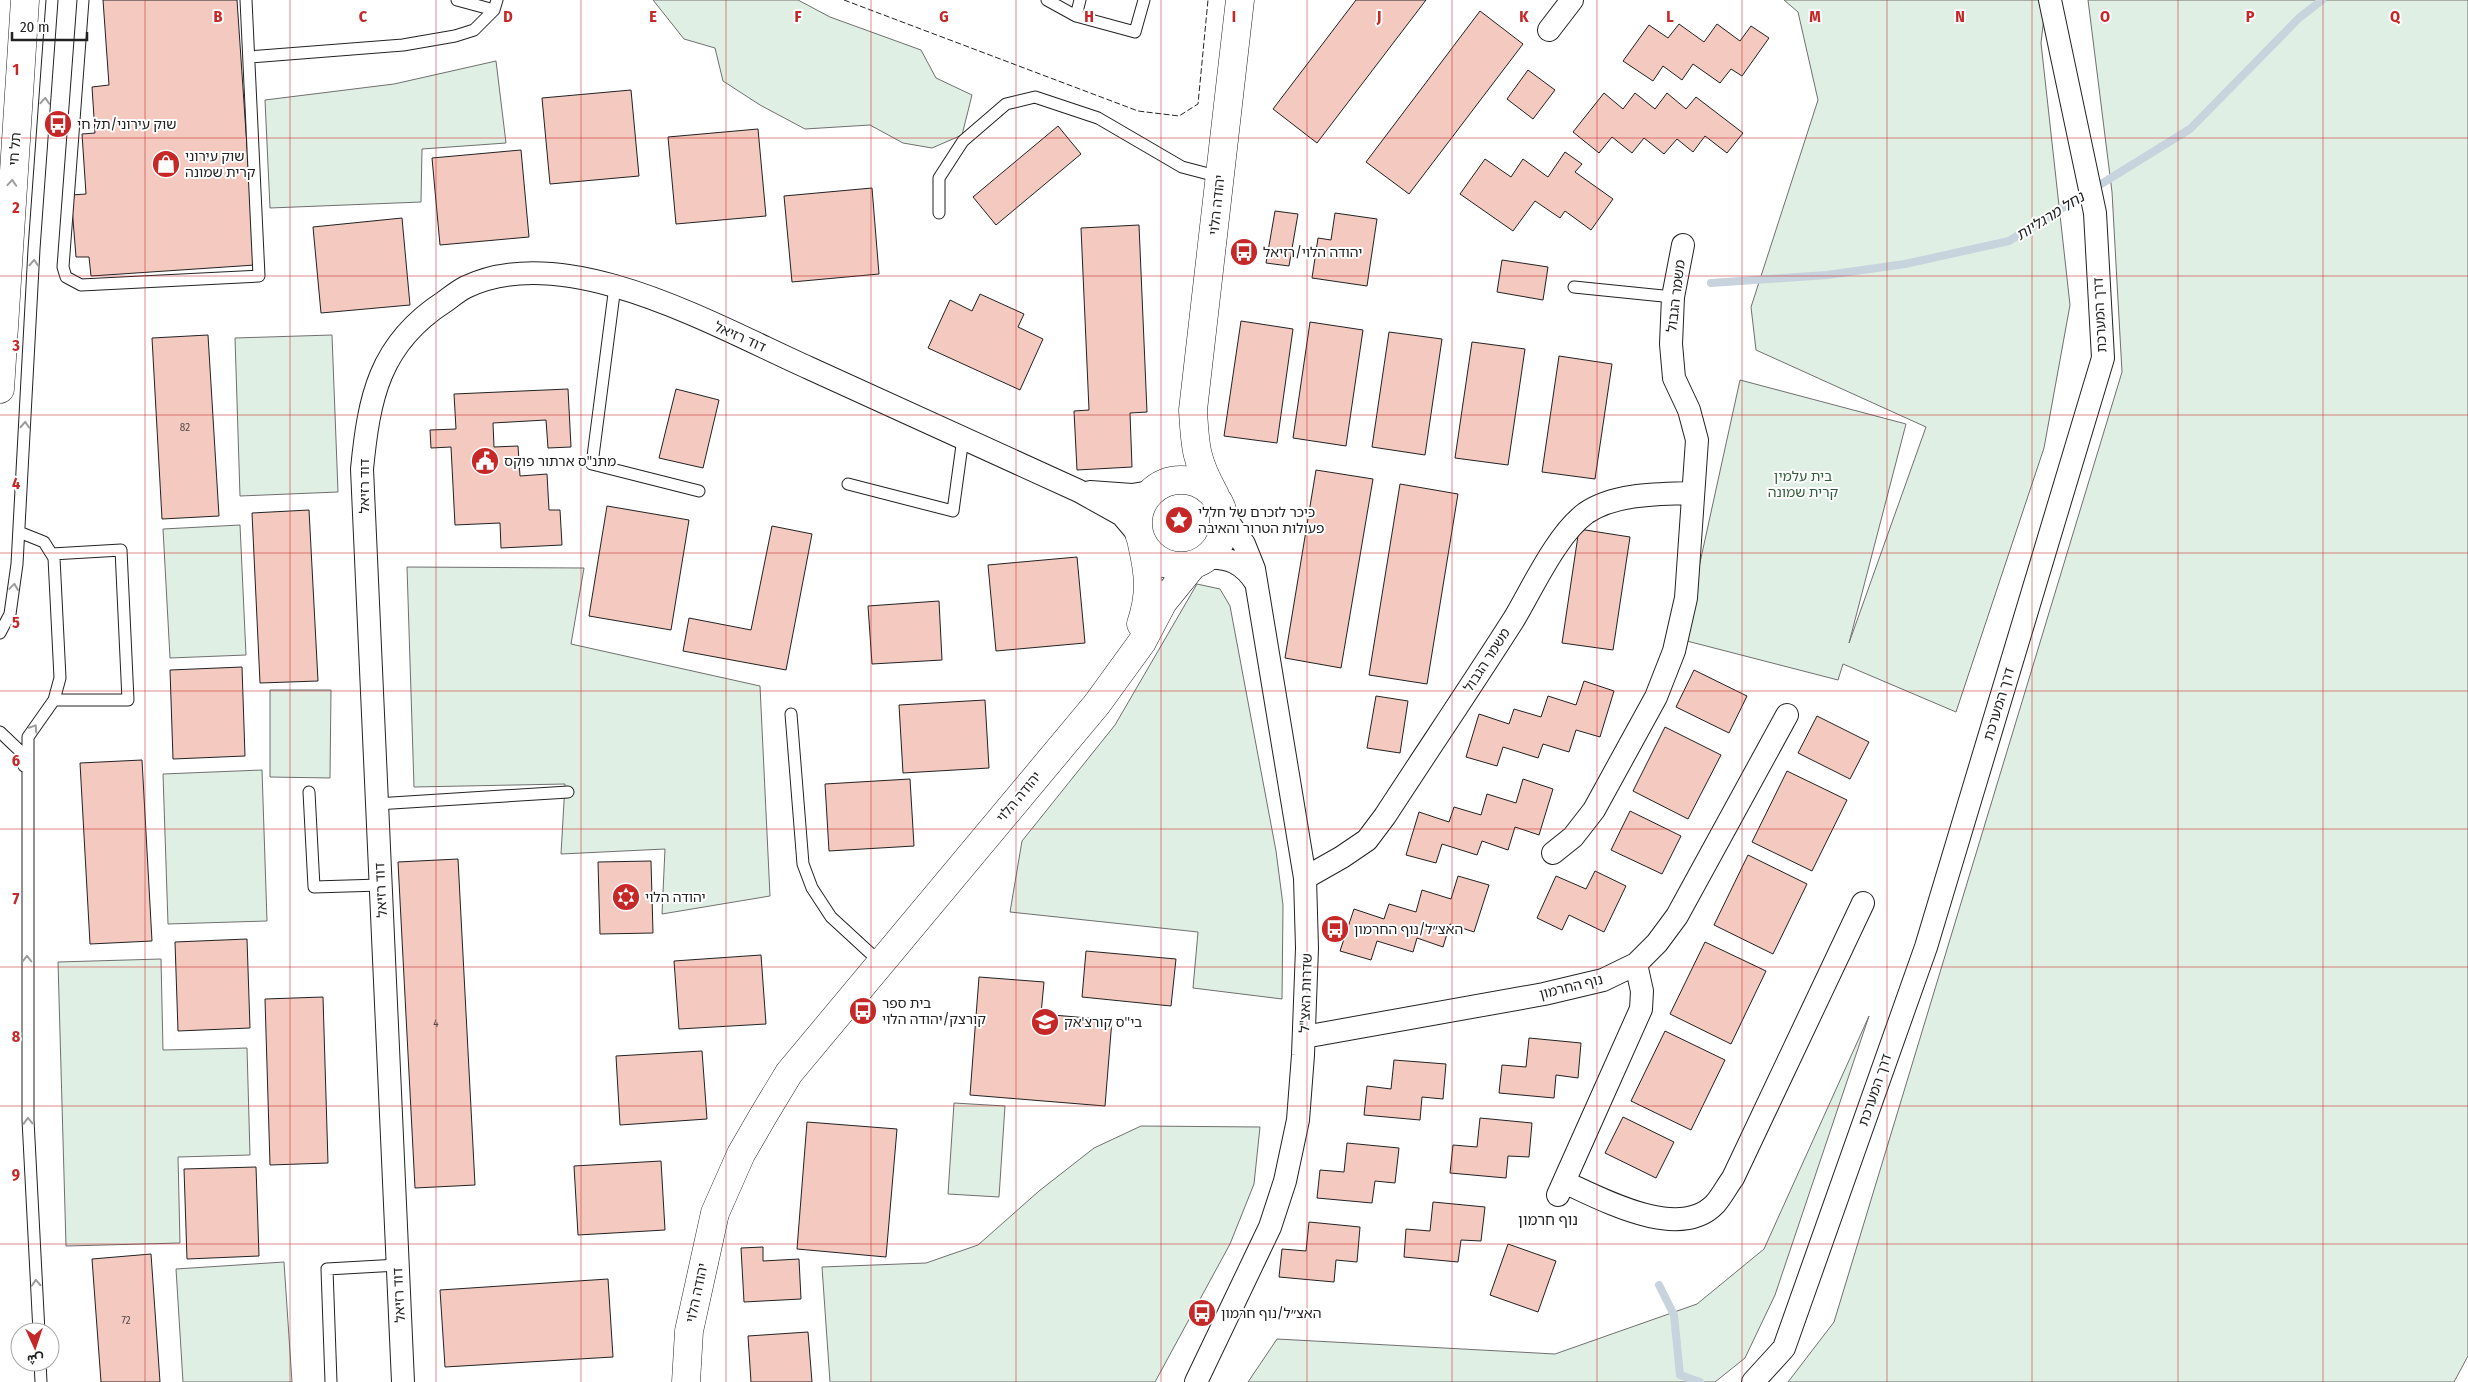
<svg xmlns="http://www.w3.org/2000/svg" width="2468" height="1382" viewBox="0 0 2468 1382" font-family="'Fira Sans Condensed',Vazirmatn,'Noto Sans Hebrew',sans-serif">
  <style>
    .green { fill: #e0efe3; stroke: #6f6f6f }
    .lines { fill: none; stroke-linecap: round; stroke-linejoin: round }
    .stream { stroke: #c7d3dd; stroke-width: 8 }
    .building { fill: #f3c9c0; stroke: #222 }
    .service-casing { stroke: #222; stroke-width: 13 }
    .minor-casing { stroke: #222; stroke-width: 24 }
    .tertiary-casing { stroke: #222; stroke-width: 29 }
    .trunk-casing { stroke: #222; stroke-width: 29 }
    .service { stroke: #fff; stroke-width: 11 }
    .minor { stroke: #fff; stroke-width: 22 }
    .tertiary { stroke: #fff; stroke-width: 28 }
    .trunk { stroke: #fff; stroke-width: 28 }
    .fence { stroke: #222; stroke-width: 1; stroke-dasharray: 6 2.5; stroke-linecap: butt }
    .oneway { stroke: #9c9c9c }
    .grid { fill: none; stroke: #c62828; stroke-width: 1; stroke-opacity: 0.55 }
    .labels { text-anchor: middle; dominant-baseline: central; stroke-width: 4; stroke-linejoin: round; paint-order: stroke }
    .number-label { font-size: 11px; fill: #564c4a }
    .poi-label { font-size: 14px; fill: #222; stroke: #fff; text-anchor: start }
    .street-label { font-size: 14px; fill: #222; stroke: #fff }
    .park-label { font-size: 14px; fill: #2f5e38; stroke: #fff }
    .water-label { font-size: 15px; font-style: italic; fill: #222; stroke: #fff }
    .neighbourhood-label { font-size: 15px; fill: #222; stroke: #fff }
    .grid-label { font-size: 16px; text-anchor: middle; font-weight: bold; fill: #c62828; stroke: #fff; stroke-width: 4; stroke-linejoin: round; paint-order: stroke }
  </style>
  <rect width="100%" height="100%" fill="#fff"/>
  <path class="green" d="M 653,0 L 798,0 L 830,17 L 921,50 L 936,78 L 972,95 L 962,135 L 932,148 L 903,143 L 870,125 L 805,129 L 760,105 L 723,81 L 715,48 L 684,39 Z
    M 1784,0 L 2046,0 L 2041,43 L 2070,305 L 2044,448 L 1956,712 L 1843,664 L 1838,680 L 1683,640 L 1740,380 L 1906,424 L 1849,643 L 1926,427 L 1756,350 L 1751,307 L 1818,100 L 1798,12 Z
    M 2088,0 L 2468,0 L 2468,1356 L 2454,1382 L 1788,1382 L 1834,1322 L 2122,372 L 2112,192 Z
    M 496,61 L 506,143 L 422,149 L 421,202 L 270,208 L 265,100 L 394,84 Z
    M 332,335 L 338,492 L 240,496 L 235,338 Z
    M 240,525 L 246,655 L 170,658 L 163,529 Z
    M 407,567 L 584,568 L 571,644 L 760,686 L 770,896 L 662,914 L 665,849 L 561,854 L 565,784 L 414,787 Z
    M 1197,584 L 1220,589 L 1230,606 L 1276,851 L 1283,905 L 1282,999 L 1193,988 L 1198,932 L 1010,912 L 1022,841 L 1115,725 Z
    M 270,690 L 331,690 L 330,778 L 270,777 Z
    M 262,770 L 267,921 L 168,924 L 163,774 Z
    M 161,959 L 163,1050 L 247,1048 L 250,1155 L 178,1157 L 180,1243 L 66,1246 L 58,962 Z
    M 1869,1016 L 1775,1295 L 1745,1358 L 1715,1382 L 1248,1382 L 1277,1339 L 1555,1354 L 1697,1304 L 1764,1249 Z
    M 954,1103 L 1005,1106 L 999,1197 L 948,1194 Z
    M 1141,1126 L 1260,1127 L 1254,1184 L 1230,1244 L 1155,1382 L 830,1382 L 822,1267 L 926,1263 L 978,1245 L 1039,1191 L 1094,1148 Z
    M 284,1262 L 292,1382 L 183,1382 L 176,1269 Z"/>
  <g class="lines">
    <path class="stream" d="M 1711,283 L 1827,275 L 1905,264 L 2009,241 L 2190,129 L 2299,18 L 2322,0
      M 1659,1285 L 1674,1315 L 1680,1375 L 1700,1382"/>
  </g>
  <path class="building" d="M 103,0 L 237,0 L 255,265 L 91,276 L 89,257 L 76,257 L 71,195 L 86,194 L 82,134 L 95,133 L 92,87 L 109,85 Z
    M 1356,0 L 1426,0 L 1317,143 L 1273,109 Z
    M 1480,11 L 1523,44 L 1409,194 L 1366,162 Z
    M 1679,24 L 1704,42 L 1717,24 L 1740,41 L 1751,26 L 1769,38 L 1742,76 L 1731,69 L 1720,83 L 1693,64 L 1682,80 L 1663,66 L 1653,81 L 1623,61 L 1649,25 L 1668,38 Z
    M 1528,70 L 1555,90 L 1533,119 L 1507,99 Z
    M 631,90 L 639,176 L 550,184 L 542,98 Z
    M 1604,93 L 1623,109 L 1635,93 L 1655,109 L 1667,93 L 1686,109 L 1696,97 L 1743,133 L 1727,153 L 1705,136 L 1693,152 L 1677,139 L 1664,154 L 1644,138 L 1632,153 L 1612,137 L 1599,153 L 1573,132 Z
    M 1058,126 L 1081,154 L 996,225 L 973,197 Z
    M 758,129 L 766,216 L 676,224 L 668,137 Z
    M 521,150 L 529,237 L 440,245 L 432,158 Z
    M 1565,152 L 1582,164 L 1575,172 L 1613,199 L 1591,230 L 1565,211 L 1560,218 L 1535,201 L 1513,231 L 1460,194 L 1485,159 L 1511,177 L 1523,159 L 1548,177 Z
    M 872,188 L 879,274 L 792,282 L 784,196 Z
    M 1275,211 L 1298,214 L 1289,266 L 1266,263 Z
    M 1335,213 L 1377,219 L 1367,286 L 1312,278 L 1318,238 L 1331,240 Z
    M 402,218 L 410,305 L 321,313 L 313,227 Z
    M 1139,225 L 1147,412 L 1130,413 L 1132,467 L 1077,470 L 1074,411 L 1089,410 L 1081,228 Z
    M 1502,260 L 1548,267 L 1543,300 L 1497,292 Z
    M 980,294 L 1024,314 L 1018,327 L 1043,339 L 1020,390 L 928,348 L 950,300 L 972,311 Z
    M 1241,321 L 1293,329 L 1277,443 L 1224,436 Z
    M 1310,322 L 1363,330 L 1346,446 L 1293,438 Z
    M 1389,332 L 1442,339 L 1425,455 L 1372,447 Z
    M 208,335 L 219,516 L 162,519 L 152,338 Z
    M 1472,342 L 1525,349 L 1508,465 L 1455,458 Z
    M 1559,356 L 1612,364 L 1595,479 L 1542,472 Z
    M 568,389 L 571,447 L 548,448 L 546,420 L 493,423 L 494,447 L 518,446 L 520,476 L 547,474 L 549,510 L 560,510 L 562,545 L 501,548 L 500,523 L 455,525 L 451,447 L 431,448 L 430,430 L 456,429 L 454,394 Z
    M 676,389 L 719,400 L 703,468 L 659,458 Z
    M 1316,470 L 1373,479 L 1341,668 L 1285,658 Z
    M 1400,484 L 1458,494 L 1427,684 L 1369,675 Z
    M 607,506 L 689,520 L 671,630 L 589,616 Z
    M 309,510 L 318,681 L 260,683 L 252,513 Z
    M 772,526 L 812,534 L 786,670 L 683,651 L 689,618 L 751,630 Z
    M 1579,529 L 1630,537 L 1613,650 L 1562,643 Z
    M 1077,557 L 1085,643 L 996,651 L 988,565 Z
    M 939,601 L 942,660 L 872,664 L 868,606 Z
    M 242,667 L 245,756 L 173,759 L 170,670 Z
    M 1694,670 L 1747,696 L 1729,733 L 1676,707 Z
    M 1584,681 L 1614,691 L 1600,737 L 1576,730 L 1569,752 L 1543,744 L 1538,758 L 1503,747 L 1497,766 L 1466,757 L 1479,714 L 1509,724 L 1514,709 L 1541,717 L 1548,696 L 1576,705 Z
    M 1376,696 L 1408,701 L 1400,753 L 1367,748 Z
    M 985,700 L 989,768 L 903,773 L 899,705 Z
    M 1817,716 L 1869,742 L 1850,779 L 1798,753 Z
    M 1665,727 L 1721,755 L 1688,819 L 1633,791 Z
    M 142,760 L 152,941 L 90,944 L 80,763 Z
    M 1787,771 L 1847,800 L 1812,871 L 1752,842 Z
    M 910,779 L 914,846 L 829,851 L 825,784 Z
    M 1523,779 L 1553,789 L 1539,835 L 1515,827 L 1508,850 L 1482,841 L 1477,855 L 1442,844 L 1436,863 L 1406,855 L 1419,812 L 1449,822 L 1454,807 L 1481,815 L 1487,794 L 1516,803 Z
    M 1630,811 L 1681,836 L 1662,874 L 1611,850 Z
    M 1748,855 L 1807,884 L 1773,954 L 1714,925 Z
    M 458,859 L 475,1185 L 415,1188 L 398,862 Z
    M 651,861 L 653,933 L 600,934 L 598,862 Z
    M 1595,871 L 1626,886 L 1604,932 L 1569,915 L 1562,930 L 1537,918 L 1556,876 L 1586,889 Z
    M 1458,876 L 1489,885 L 1474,932 L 1450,924 L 1443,947 L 1417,938 L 1413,952 L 1377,941 L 1371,960 L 1340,951 L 1354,909 L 1384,919 L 1389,904 L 1416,912 L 1422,890 L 1451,899 Z
    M 247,939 L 250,1028 L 178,1031 L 175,942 Z
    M 1705,942 L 1766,971 L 1731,1044 L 1670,1014 Z
    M 1086,951 L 1176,959 L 1171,1006 L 1082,997 Z
    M 761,955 L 766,1024 L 679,1029 L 674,961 Z
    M 979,977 L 1044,982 L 1041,1014 L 1112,1020 L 1105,1106 L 970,1095 Z
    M 323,997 L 328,1163 L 270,1165 L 265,999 Z
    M 1665,1031 L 1725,1060 L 1691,1130 L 1631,1101 Z
    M 1529,1038 L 1581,1043 L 1578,1078 L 1556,1075 L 1554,1098 L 1499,1093 L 1502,1065 L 1526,1067 Z
    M 702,1051 L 707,1119 L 620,1125 L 616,1056 Z
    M 1394,1060 L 1446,1064 L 1443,1099 L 1422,1097 L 1420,1120 L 1364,1115 L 1367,1086 L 1391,1089 Z
    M 1623,1117 L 1674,1142 L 1656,1178 L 1605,1153 Z
    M 1480,1118 L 1532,1123 L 1529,1157 L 1508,1156 L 1506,1178 L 1450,1173 L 1453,1145 L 1477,1147 Z
    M 807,1122 L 897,1129 L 886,1257 L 797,1249 Z
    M 1347,1143 L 1399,1148 L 1395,1183 L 1375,1181 L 1372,1203 L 1317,1198 L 1320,1170 L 1344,1172 Z
    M 661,1161 L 665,1230 L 578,1235 L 574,1166 Z
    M 256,1167 L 259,1256 L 187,1259 L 184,1169 Z
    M 1433,1202 L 1485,1207 L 1481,1241 L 1461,1240 L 1458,1262 L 1404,1257 L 1406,1229 L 1430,1231 Z
    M 1309,1222 L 1360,1227 L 1357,1262 L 1336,1260 L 1334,1282 L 1279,1277 L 1282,1249 L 1306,1251 Z
    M 1508,1244 L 1556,1261 L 1538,1312 L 1490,1295 Z
    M 763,1247 L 763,1261 L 799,1259 L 801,1299 L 744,1302 L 741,1248 Z
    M 151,1254 L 160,1382 L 101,1382 L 92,1259 Z
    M 608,1279 L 613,1357 L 445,1367 L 440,1290 Z
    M 808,1332 L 812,1382 L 751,1382 L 748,1336 Z"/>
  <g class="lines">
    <defs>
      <path id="service" d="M 83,0 L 63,267 L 66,277 L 81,285 L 259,276 L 246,0
        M 457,0 L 494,10
        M 1047,0 L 1076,16
        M 1080,0 L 1076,16 L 1135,32 L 1144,0
        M 249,57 L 403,45 L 455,36 L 474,30 L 494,10 L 497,0
        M 939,213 L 939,178 L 963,141 L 1006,104 L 1035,97 L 1098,118 L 1182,167 L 1220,177
        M 615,286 L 592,464 L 699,491
        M 1574,287 L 1673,297
        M 848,484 L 953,511 L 963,438
        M 19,532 L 44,542 L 54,558 L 60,678 L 54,700 L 28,737 L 28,1120 L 39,1332
        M 52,554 L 121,550 L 128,700 L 54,700
        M 0,633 L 10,614 L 17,564 L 34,249 L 52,0
        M 791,714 L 803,864 L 812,888 L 831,917 L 881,963
        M 0,732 L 21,752 L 24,766
        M 309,792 L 314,887 L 380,885
        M 376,804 L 568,792
        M 40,1362 L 41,1382
        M 331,1382 L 327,1269 L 398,1265"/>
      <path id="minor" d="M 1549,30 L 1572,0
        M 1090,492 L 1132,495 L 1150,492
        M 1206,558 C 1229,556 1244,564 1256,583
        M 1553,853 L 1573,837 L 1594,810 L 1656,697 L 1674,651 L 1686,598 L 1697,440 L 1689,410 L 1674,378 L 1671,344 L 1673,297 L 1683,245
        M 1305,878 L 1342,857 L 1367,840 L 1385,816 C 1428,750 1472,685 1514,619 C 1533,587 1557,534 1586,513 C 1615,493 1661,494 1693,493
        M 1304,1037 L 1544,994 L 1603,980 L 1636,964 L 1657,943 L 1677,916 L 1787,715
        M 1564,1182 C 1602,1199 1679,1242 1715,1204 C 1722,1196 1727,1186 1733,1178 L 1863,903
        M 1558,1195 L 1641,1009 L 1642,991 L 1636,964
        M 403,1382 L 362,469 C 369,398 379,344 444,302 C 451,297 458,291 466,287 C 566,239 717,327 809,368 C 899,409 989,450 1079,491 L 1122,515 L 1138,534
        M 1196,1382 L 1270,1227 L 1285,1181 L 1298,1120 L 1303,1055 L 1307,948 L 1305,878 L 1254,569 L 1244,544 L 1223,515
        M 1753,1382 L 1784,1348 L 1926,947 L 2103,358 L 2095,213 L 2050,0"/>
      <path id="tertiary" d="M1138 523a43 43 0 1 1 86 0a43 43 0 1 1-86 0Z
        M 1215,495 C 1196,461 1195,448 1193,410 L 1240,0
        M 1141,624 C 1151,594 1149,574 1142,544
        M 686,1382 L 689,1331 L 715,1213 L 741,1154 L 763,1116 L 789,1073 L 1097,704 L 1142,642 L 1163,602 L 1193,565"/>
      <path id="trunk" d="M 0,389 L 25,0"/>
    </defs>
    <use href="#service" class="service-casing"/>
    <use href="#minor" class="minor-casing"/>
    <use href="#tertiary" class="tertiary-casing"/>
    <use href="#trunk" class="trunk-casing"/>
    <use href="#service" class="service"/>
    <use href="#minor" class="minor"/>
    <use href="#tertiary" class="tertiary"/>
    <use href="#trunk" class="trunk"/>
    <path class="fence" d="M 844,0 L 1138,111 L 1179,116 L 1198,104 L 1208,0"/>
  </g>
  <defs><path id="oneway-chevron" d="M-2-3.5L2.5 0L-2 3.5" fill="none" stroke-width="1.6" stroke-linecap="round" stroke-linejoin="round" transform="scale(1.25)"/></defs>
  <g class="oneway">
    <use href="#oneway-chevron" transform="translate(45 101) rotate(-86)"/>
    <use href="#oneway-chevron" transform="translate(12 183) rotate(-86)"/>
    <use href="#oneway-chevron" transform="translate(34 263) rotate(-87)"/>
    <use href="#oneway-chevron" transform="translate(25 425) rotate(-87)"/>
    <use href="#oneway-chevron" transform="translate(14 587) rotate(-82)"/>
    <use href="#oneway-chevron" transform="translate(34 728) rotate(-57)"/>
    <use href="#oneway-chevron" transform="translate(27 959) rotate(-90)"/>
    <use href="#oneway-chevron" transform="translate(28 1121) rotate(-92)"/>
    <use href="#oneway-chevron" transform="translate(36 1283) rotate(-93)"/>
  </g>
  <path class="grid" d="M 145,0 L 145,1382M 290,0 L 290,1382M 436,0 L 436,1382M 581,0 L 581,1382M 726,0 L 726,1382M 871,0 L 871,1382M 1016,0 L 1016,1382M 1161,0 L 1161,1382M 1307,0 L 1307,1382M 1452,0 L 1452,1382M 1597,0 L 1597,1382M 1742,0 L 1742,1382M 1887,0 L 1887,1382M 2032,0 L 2032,1382M 2178,0 L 2178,1382M 2323,0 L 2323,1382M 0,138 L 2468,138M 0,276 L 2468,276M 0,415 L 2468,415M 0,553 L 2468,553M 0,691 L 2468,691M 0,829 L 2468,829M 0,967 L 2468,967M 0,1106 L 2468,1106M 0,1244 L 2468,1244"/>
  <defs>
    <symbol id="bus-disc" viewBox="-11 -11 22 22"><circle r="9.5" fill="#c62828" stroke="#fff"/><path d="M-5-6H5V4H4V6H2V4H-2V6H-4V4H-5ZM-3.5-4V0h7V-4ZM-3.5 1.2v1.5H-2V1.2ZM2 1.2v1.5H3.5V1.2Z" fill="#fff"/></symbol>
    <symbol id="shop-disc" viewBox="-11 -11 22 22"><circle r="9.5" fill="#c62828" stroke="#fff"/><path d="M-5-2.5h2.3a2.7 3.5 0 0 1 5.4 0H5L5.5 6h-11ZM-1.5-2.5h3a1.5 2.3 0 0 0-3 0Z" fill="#fff"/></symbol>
    <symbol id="civic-disc" viewBox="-11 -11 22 22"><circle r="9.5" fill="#c62828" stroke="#fff"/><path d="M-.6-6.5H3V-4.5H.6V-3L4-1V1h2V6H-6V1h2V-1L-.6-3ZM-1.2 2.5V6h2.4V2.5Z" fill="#fff"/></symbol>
    <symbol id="sight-disc" viewBox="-11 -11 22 22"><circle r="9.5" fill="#c62828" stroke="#fff"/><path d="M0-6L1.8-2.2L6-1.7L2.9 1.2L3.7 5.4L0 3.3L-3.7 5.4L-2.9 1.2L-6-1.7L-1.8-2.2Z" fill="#fff"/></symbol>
    <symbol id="synagogue-disc" viewBox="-11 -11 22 22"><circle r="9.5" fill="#c62828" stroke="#fff"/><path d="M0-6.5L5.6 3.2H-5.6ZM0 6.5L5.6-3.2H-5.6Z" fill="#fff"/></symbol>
    <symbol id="school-disc" viewBox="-11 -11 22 22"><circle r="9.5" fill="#c62828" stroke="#fff"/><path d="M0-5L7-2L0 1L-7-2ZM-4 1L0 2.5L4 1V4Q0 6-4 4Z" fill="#fff"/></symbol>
  </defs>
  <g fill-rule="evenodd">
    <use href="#bus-disc" x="42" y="108" width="32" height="32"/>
    <use href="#shop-disc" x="150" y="148" width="32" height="32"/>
    <use href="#bus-disc" x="1228" y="236" width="32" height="32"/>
    <use href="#civic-disc" x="469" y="445" width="32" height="32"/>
    <use href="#sight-disc" x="1163" y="504" width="32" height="32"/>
    <use href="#synagogue-disc" x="610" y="881" width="32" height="32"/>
    <use href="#bus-disc" x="1319" y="913" width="32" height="32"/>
    <use href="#bus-disc" x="847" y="995" width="32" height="32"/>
    <use href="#school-disc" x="1029" y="1006" width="32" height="32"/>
    <use href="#bus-disc" x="1186" y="1297" width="32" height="32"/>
  </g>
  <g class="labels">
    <g class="number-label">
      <text x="185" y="427">82</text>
      <text x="436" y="1023">4</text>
      <text x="126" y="1320">72</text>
    </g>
    <g class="poi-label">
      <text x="77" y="124">שוק עירוני/תל חי</text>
      <text x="185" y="156">שוק עירוני<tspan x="185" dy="16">קרית שמונה</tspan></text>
      <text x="1263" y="252">יהודה הלוי/רזיאל</text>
      <text x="504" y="461">מתנ"ס ארתור פוקס</text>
      <text x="1198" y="512">כיכר לזכרם של חללי<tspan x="1198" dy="16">פעולות הטרור והאיבה</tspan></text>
      <text x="645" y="897">יהודה הלוי</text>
      <text x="1354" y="929">האצ״ל/נוף החרמון</text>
      <text x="882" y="1003">בית ספר<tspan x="882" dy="16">קורצק/יהודה הלוי</tspan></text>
      <text x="1064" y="1022">בי''ס קורצ'אק</text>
      <text x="1221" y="1313">האצ״ל/נוף חרמון</text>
    </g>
    <g class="street-label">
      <text transform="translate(15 149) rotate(-86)">תל חי</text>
      <text transform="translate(1217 205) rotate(-84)">יהודה הלוי</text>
      <text transform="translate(1676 296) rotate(-83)">משמר הגבול</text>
      <text transform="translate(2100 315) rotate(-93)">דרך המערכת</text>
      <text transform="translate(740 337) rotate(24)">דוד רזיאל</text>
      <text transform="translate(364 486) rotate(-90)">דוד רזיאל</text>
      <text transform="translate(1487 660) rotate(-57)">משמר הגבול</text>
      <text transform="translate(1999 704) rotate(-73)">דרך המערכת</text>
      <text transform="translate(1019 797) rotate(-50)">יהודה הלוי</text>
      <text transform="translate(381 890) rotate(-93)">דוד רזיאל</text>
      <text transform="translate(1571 987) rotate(-14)">נוף החרמון</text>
      <text transform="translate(1306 993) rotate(-88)">שדרות האצ"ל</text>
      <text transform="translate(1875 1090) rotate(-71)">דרך המערכת</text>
      <text transform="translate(697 1293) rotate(-78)">יהודה הלוי</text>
      <text transform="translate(399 1295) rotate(-93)">דוד רזיאל</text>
    </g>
    <g class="park-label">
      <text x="1803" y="476">בית עלמין<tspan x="1803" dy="16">קרית שמונה</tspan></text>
    </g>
    <g class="water-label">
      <text transform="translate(2050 216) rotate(-32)">נחל מרגליות</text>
    </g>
    <g class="neighbourhood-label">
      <text x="1548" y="1220">נוף חרמון</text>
    </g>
  </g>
  <g class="grid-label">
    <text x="218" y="22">B</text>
    <text x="363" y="22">C</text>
    <text x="508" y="22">D</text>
    <text x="653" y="22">E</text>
    <text x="798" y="22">F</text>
    <text x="944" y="22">G</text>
    <text x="1089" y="22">H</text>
    <text x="1234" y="22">I</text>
    <text x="1379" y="22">J</text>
    <text x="1524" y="22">K</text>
    <text x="1670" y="22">L</text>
    <text x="1815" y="22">M</text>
    <text x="1960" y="22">N</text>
    <text x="2105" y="22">O</text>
    <text x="2250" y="22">P</text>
    <text x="2395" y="22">Q</text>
    <text x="16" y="75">1</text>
    <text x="16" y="213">2</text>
    <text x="16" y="351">3</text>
    <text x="16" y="489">4</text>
    <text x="16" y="628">5</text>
    <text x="16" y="766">6</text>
    <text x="16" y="904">7</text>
    <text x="16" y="1042">8</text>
    <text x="16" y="1180">9</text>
  </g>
  <g transform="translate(35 1347) rotate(177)"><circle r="24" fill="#ffffff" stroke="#a7a7a7"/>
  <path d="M0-4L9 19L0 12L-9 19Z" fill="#c62828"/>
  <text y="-8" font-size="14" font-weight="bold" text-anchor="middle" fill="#222222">ش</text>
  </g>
  <path d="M12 32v8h75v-8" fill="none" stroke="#222222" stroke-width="2.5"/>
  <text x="20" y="32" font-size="15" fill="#222222" stroke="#ffffff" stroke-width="4" paint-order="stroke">20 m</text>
</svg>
